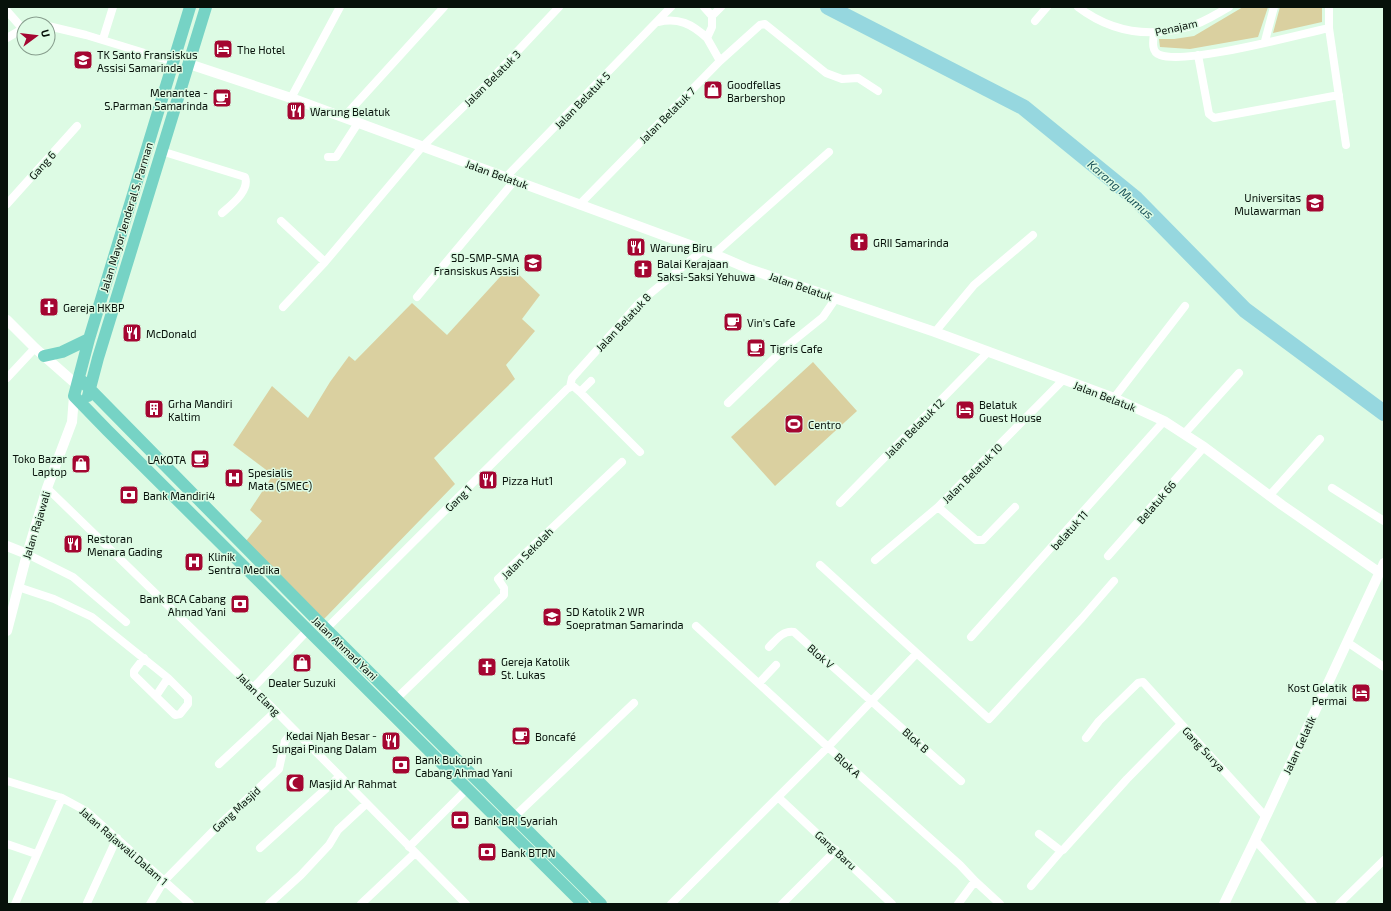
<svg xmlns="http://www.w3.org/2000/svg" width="1391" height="911" viewBox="0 0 1391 911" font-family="'Exo 2',sans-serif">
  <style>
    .green { fill: #dad0a0 }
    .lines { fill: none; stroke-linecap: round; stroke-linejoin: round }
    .river { stroke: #96d7df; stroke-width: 16 }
    .minor { stroke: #fff; stroke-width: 8 }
    .tertiary { stroke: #fff; stroke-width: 10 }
    .primary { stroke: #76d3c5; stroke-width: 12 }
    .labels { text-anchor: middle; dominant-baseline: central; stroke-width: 3; stroke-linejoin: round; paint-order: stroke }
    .street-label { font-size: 11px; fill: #07110a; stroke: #ddfbe4 }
    .poi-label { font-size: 11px; fill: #07110a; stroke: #ddfbe4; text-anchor: start }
    .water-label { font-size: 12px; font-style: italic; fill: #195158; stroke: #ddfbe4 }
  </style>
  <rect width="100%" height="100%" fill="#ddfbe4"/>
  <path class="green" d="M 1243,7 L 1268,7 L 1258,37 L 1190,49 L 1160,47 L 1159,39 L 1174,39 L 1194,36 Z
    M 1280,7 L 1322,7 L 1322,22 L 1273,33 Z
    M 510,266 L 540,295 L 522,319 L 535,331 L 506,365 L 515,379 L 434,458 L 455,484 L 324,619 L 246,541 L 262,521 L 250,510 L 273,475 L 233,445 L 272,386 L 308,418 L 330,382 L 349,356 L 355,361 L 412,303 L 447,335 Z
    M 813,362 L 857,411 L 775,486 L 731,437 Z"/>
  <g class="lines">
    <path class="river" d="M 828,7 L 1023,107 L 1136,199 L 1245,310 L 1384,413"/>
    <path class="minor" d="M 704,7 L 712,16 L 712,27 L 707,38 L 720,61
      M 1078,7 C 1111,32 1148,38 1188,27 C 1203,23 1216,14 1229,7
      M 1329,7 L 1329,28 L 1346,145
      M 7,11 L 22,28
      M 712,16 L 721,7
      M 1035,21 L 1047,7
      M 658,22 C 678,17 692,24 707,38
      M 48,26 L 86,35 L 174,62
      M 1154,33 C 1153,41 1151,52 1160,55 C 1187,65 1296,35 1329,28
      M 7,38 L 24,28
      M 103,39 L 113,7
      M 1265,41 L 1274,7
      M 1198,55 L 1209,114 L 1214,118 L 1339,95
      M 291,98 L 340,7
      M 344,117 L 444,7
      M 161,151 L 245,177 C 250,191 231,205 222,213
      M 328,157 L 336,157 L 358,123
      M 506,177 L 671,7
      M 7,204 L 77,126
      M 579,205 L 720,61 L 760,25 L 765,24 L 826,73 L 842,79 L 858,78 L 878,91
      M 281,221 L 325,262
      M 714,254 L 829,152
      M 417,297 L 515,180
      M 283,307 L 325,262 L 422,147 L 485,86 L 559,7
      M 935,332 L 974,285 L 1033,235
      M 7,378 L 35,348
      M 570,387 L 572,378 L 640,302 L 703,250
      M 580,392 L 640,452
      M 1114,398 L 1185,306
      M 728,403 L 787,346 L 823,317 L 836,298
      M 1184,434 L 1239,373
      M 47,488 L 253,688 L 466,904
      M 1332,488 L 1384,521
      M 1269,496 L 1320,439
      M 840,503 L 987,353
      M 938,507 L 976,540 L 983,540 L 1015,507
      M 27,554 L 73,577 L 126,622
      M 1108,556 L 1204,447
      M 875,560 L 938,507 L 1063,380
      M 820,565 L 989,719 L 1082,618 L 1114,581
      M 18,587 L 54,599 L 92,617 L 168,678 L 188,698 L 188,704 L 180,714 L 175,715 L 134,675 L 134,671 L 144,658
      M 696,626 L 828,747 L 960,865 L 975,881 L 1000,904
      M 326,629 L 567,389 L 573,386 L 580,392 L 591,381
      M 971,637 L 1164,421
      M 1347,642 L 1384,667
      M 769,647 C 776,640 783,630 794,632 L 961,781
      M 759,683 L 776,665
      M 253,688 L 308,630
      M 156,696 L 168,678
      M 397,698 L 504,595 L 504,588 L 498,579 L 622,462
      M 1086,738 L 1099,721 L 1138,683 L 1143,682 L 1265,816
      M 219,764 L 276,711
      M 7,781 L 62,798 L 86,811 L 190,904
      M 779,798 L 892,904
      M 514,817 L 634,703
      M 1039,834 L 1061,851 L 1063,850 L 1127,779 L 1181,724
      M 1255,840 L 1313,904
      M 7,844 L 36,854
      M 409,847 L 468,788
      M 260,848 L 340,776
      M 1031,886 L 1061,851
      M 87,903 L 117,838
      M 15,904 L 62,798
      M 150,904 L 164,881 L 216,828 L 279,769 L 285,741 L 294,730
      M 269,904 L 301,875 L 329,845 L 338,830 L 366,804
      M 361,904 L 415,853
      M 671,904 L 828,747 L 916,654
      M 782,904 L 836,850
      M 958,904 L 975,881
      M 1339,904 L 1384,860"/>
    <path class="tertiary" d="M 189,64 L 291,98 L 714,254 L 749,269 L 935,332 L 1114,398 L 1164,421 L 1204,447 L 1282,505 L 1380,573
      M 7,320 L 35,348 L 77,385
      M 7,546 L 27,554
      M 7,631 L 27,554 L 47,488 L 72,422 L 74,396
      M 1224,904 L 1255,840 L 1384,563"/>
    <path class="primary" d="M 190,7 L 89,339 L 74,396 L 107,430 L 583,904
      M 44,356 L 62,352 L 89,339
      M 79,378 L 314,617 L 601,904
      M 88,396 L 98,358 L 206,7"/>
  </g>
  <defs>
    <symbol id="hotel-square" viewBox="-11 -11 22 22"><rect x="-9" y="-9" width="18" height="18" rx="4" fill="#a40631" stroke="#ddfbe4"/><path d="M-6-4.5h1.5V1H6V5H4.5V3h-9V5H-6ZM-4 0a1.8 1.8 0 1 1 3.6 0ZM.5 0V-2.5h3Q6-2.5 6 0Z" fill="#fff"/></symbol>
    <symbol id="school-square" viewBox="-11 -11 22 22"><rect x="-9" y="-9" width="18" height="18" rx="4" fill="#a40631" stroke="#ddfbe4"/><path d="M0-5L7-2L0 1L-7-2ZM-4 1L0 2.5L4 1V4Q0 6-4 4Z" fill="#fff"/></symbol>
    <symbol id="shop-square" viewBox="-11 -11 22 22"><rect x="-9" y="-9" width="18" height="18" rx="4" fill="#a40631" stroke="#ddfbe4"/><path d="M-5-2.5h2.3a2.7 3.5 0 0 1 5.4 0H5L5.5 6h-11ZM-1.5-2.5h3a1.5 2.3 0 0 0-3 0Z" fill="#fff"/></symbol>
    <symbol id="cafe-square" viewBox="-11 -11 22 22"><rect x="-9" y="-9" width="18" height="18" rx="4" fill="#a40631" stroke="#ddfbe4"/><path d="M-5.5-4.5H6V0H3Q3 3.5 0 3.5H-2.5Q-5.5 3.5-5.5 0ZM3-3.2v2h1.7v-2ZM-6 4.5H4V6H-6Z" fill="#fff"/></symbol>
    <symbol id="restaurant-square" viewBox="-11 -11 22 22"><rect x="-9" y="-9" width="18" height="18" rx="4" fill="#a40631" stroke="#ddfbe4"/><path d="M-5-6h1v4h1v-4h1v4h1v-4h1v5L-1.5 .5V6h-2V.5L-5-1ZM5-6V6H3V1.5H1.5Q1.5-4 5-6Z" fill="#fff"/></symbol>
    <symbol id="university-square" viewBox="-11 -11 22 22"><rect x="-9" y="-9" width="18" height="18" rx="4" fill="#a40631" stroke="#ddfbe4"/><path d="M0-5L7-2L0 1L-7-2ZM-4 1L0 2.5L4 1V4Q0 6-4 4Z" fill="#fff"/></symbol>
    <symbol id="church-square" viewBox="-11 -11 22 22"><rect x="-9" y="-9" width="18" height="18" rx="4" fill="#a40631" stroke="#ddfbe4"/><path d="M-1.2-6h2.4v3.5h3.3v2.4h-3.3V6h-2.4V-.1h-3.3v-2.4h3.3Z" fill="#fff"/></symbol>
    <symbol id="building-square" viewBox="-11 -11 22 22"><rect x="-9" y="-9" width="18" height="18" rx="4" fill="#a40631" stroke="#ddfbe4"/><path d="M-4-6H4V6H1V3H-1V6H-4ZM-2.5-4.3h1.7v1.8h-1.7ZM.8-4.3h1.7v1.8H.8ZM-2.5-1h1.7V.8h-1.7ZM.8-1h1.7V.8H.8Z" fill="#fff"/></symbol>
    <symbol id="stadium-square" viewBox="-11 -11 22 22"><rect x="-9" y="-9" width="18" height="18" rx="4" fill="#a40631" stroke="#ddfbe4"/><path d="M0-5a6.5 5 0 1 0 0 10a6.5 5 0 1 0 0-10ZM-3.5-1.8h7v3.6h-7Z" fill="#fff"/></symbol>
    <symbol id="hospital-square" viewBox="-11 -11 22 22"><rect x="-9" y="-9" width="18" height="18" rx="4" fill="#a40631" stroke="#ddfbe4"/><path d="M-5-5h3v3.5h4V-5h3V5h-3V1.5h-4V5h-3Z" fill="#fff"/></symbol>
    <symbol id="bank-square" viewBox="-11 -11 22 22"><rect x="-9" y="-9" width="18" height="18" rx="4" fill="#a40631" stroke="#ddfbe4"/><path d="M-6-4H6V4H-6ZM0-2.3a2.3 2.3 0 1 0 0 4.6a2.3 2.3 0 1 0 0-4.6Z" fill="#fff"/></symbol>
    <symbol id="mosque-square" viewBox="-11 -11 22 22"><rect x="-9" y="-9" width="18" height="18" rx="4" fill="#a40631" stroke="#ddfbe4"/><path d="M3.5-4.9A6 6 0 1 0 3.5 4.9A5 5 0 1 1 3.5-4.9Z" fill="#fff"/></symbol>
  </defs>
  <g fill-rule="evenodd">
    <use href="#hotel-square" x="212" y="38" width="22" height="22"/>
    <use href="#school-square" x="72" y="49" width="22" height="22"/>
    <use href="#shop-square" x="702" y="79" width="22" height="22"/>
    <use href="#cafe-square" x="211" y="87" width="22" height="22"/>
    <use href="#restaurant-square" x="285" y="100" width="22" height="22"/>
    <use href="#university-square" x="1304" y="192" width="22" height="22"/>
    <use href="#church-square" x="848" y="231" width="22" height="22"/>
    <use href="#restaurant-square" x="625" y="236" width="22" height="22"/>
    <use href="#school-square" x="522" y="252" width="22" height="22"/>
    <use href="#church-square" x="632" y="258" width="22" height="22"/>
    <use href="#church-square" x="38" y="296" width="22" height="22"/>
    <use href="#cafe-square" x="722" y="311" width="22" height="22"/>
    <use href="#restaurant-square" x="121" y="322" width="22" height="22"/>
    <use href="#cafe-square" x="745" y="337" width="22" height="22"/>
    <use href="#building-square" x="143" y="398" width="22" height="22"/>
    <use href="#hotel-square" x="954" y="399" width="22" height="22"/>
    <use href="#stadium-square" x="783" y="413" width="22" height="22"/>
    <use href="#cafe-square" x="189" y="448" width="22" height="22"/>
    <use href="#shop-square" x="70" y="453" width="22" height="22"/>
    <use href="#hospital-square" x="223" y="467" width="22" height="22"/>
    <use href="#restaurant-square" x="477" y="469" width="22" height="22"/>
    <use href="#bank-square" x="118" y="484" width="22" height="22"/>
    <use href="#restaurant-square" x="62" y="533" width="22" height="22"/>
    <use href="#hospital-square" x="183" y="551" width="22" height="22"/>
    <use href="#bank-square" x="229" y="593" width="22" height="22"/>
    <use href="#school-square" x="541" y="606" width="22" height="22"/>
    <use href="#shop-square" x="291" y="652" width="22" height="22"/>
    <use href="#church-square" x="476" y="656" width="22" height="22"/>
    <use href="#hotel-square" x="1350" y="682" width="22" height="22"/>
    <use href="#cafe-square" x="510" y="725" width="22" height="22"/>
    <use href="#restaurant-square" x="380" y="730" width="22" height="22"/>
    <use href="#bank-square" x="390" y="754" width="22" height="22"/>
    <use href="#mosque-square" x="284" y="772" width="22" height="22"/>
    <use href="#bank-square" x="449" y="809" width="22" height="22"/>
    <use href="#bank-square" x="476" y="841" width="22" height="22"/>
  </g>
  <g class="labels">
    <g class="street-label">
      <text transform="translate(1176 27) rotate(-13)">Penajam</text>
      <text transform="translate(492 78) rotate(-45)">Jalan Belatuk 3</text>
      <text transform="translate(582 100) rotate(-46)">Jalan Belatuk 5</text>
      <text transform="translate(667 115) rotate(-45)">Jalan Belatuk 7</text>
      <text transform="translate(42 165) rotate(-48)">Gang 6</text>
      <text transform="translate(497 174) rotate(20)">Jalan Belatuk</text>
      <text transform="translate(126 217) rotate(-73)">Jalan Mayor Jenderal S. Parman</text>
      <text transform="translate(801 286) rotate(19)">Jalan Belatuk</text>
      <text transform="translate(623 322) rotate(-47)">Jalan Belatuk 8</text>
      <text transform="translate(1105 396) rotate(21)">Jalan Belatuk</text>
      <text transform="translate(914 428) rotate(-45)">Jalan Belatuk 12</text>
      <text transform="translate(972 473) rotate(-45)">Jalan Belatuk 10</text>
      <text transform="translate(458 498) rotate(-45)">Gang 1</text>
      <text transform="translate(1156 502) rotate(-49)">Belatuk 66</text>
      <text transform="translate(36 525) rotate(-73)">Jalan Rajawali</text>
      <text transform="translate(1069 530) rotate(-48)">belatuk 11</text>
      <text transform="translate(527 553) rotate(-45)">Jalan Sekolah</text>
      <text transform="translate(345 648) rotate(44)">Jalan Ahmad Yani</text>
      <text transform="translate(821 656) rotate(41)">Blok V</text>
      <text transform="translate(259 694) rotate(45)">Jalan Elang</text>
      <text transform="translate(916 740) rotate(42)">Blok B</text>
      <text transform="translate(1299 745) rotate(-65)">Jalan Gelatik</text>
      <text transform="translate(1204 749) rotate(47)">Gang Surya</text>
      <text transform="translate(848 765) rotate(42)">Blok A</text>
      <text transform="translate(236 809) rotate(-43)">Gang Masjid</text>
      <text transform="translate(124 846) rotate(41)">Jalan Rajawali Dalam 1</text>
      <text transform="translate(836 850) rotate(43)">Gang Baru</text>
    </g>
    <g class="poi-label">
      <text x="237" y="49">The Hotel</text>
      <text x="97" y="54">TK Santo Fransiskus<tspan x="97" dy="13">Assisi Samarinda</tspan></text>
      <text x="727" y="84">Goodfellas<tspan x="727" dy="13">Barbershop</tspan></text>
      <text x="208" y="92" text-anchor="end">Menantea -<tspan x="208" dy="13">S.Parman Samarinda</tspan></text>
      <text x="310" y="111">Warung Belatuk</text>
      <text x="1301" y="197" text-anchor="end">Universitas<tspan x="1301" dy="13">Mulawarman</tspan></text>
      <text x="873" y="242">GRII Samarinda</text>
      <text x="650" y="247">Warung Biru</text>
      <text x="519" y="257" text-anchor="end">SD-SMP-SMA<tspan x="519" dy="13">Fransiskus Assisi</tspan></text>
      <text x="657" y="263">Balai Kerajaan<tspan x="657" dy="13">Saksi-Saksi Yehuwa</tspan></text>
      <text x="63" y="307">Gereja HKBP</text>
      <text x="747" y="322">Vin's Cafe</text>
      <text x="146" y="333">McDonald</text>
      <text x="770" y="348">Tigris Cafe</text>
      <text x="168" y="403">Grha Mandiri<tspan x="168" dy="13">Kaltim</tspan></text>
      <text x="979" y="404">Belatuk<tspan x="979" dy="13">Guest House</tspan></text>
      <text x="808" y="424">Centro</text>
      <text x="67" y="458" text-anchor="end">Toko Bazar<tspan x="67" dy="13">Laptop</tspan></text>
      <text x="186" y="459" text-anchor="end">LAKOTA</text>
      <text x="248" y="472">Spesialis<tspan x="248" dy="13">Mata (SMEC)</tspan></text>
      <text x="502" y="480">Pizza Hut1</text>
      <text x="143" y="495">Bank Mandiri4</text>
      <text x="87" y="538">Restoran<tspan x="87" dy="13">Menara Gading</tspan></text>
      <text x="208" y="556">Klinik<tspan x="208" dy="13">Sentra Medika</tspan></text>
      <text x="226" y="598" text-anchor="end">Bank BCA Cabang<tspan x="226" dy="13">Ahmad Yani</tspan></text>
      <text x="566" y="611">SD Katolik 2 WR<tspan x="566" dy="13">Soepratman Samarinda</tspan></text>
      <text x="501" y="661">Gereja Katolik<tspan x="501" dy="13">St. Lukas</tspan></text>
      <text x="302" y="682" text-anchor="middle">Dealer Suzuki</text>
      <text x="1347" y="687" text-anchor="end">Kost Gelatik<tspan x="1347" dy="13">Permai</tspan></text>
      <text x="377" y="735" text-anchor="end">Kedai Njah Besar -<tspan x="377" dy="13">Sungai Pinang Dalam</tspan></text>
      <text x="535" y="736">Boncafé</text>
      <text x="415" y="759">Bank Bukopin<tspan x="415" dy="13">Cabang Ahmad Yani</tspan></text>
      <text x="309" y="783">Masjid Ar Rahmat</text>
      <text x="474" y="820">Bank BRI Syariah</text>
      <text x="501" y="852">Bank BTPN</text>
    </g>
    <g class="water-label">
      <text transform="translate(1121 189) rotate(41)">Karang Mumus</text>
    </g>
  </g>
  <rect width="1391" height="911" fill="none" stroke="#07110a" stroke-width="16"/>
  <g transform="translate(36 36) rotate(75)"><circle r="19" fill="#ddfbe4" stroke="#879d8d"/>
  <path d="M0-3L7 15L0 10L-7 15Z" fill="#a40631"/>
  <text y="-6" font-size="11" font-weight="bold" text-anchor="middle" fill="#07110a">U</text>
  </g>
</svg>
